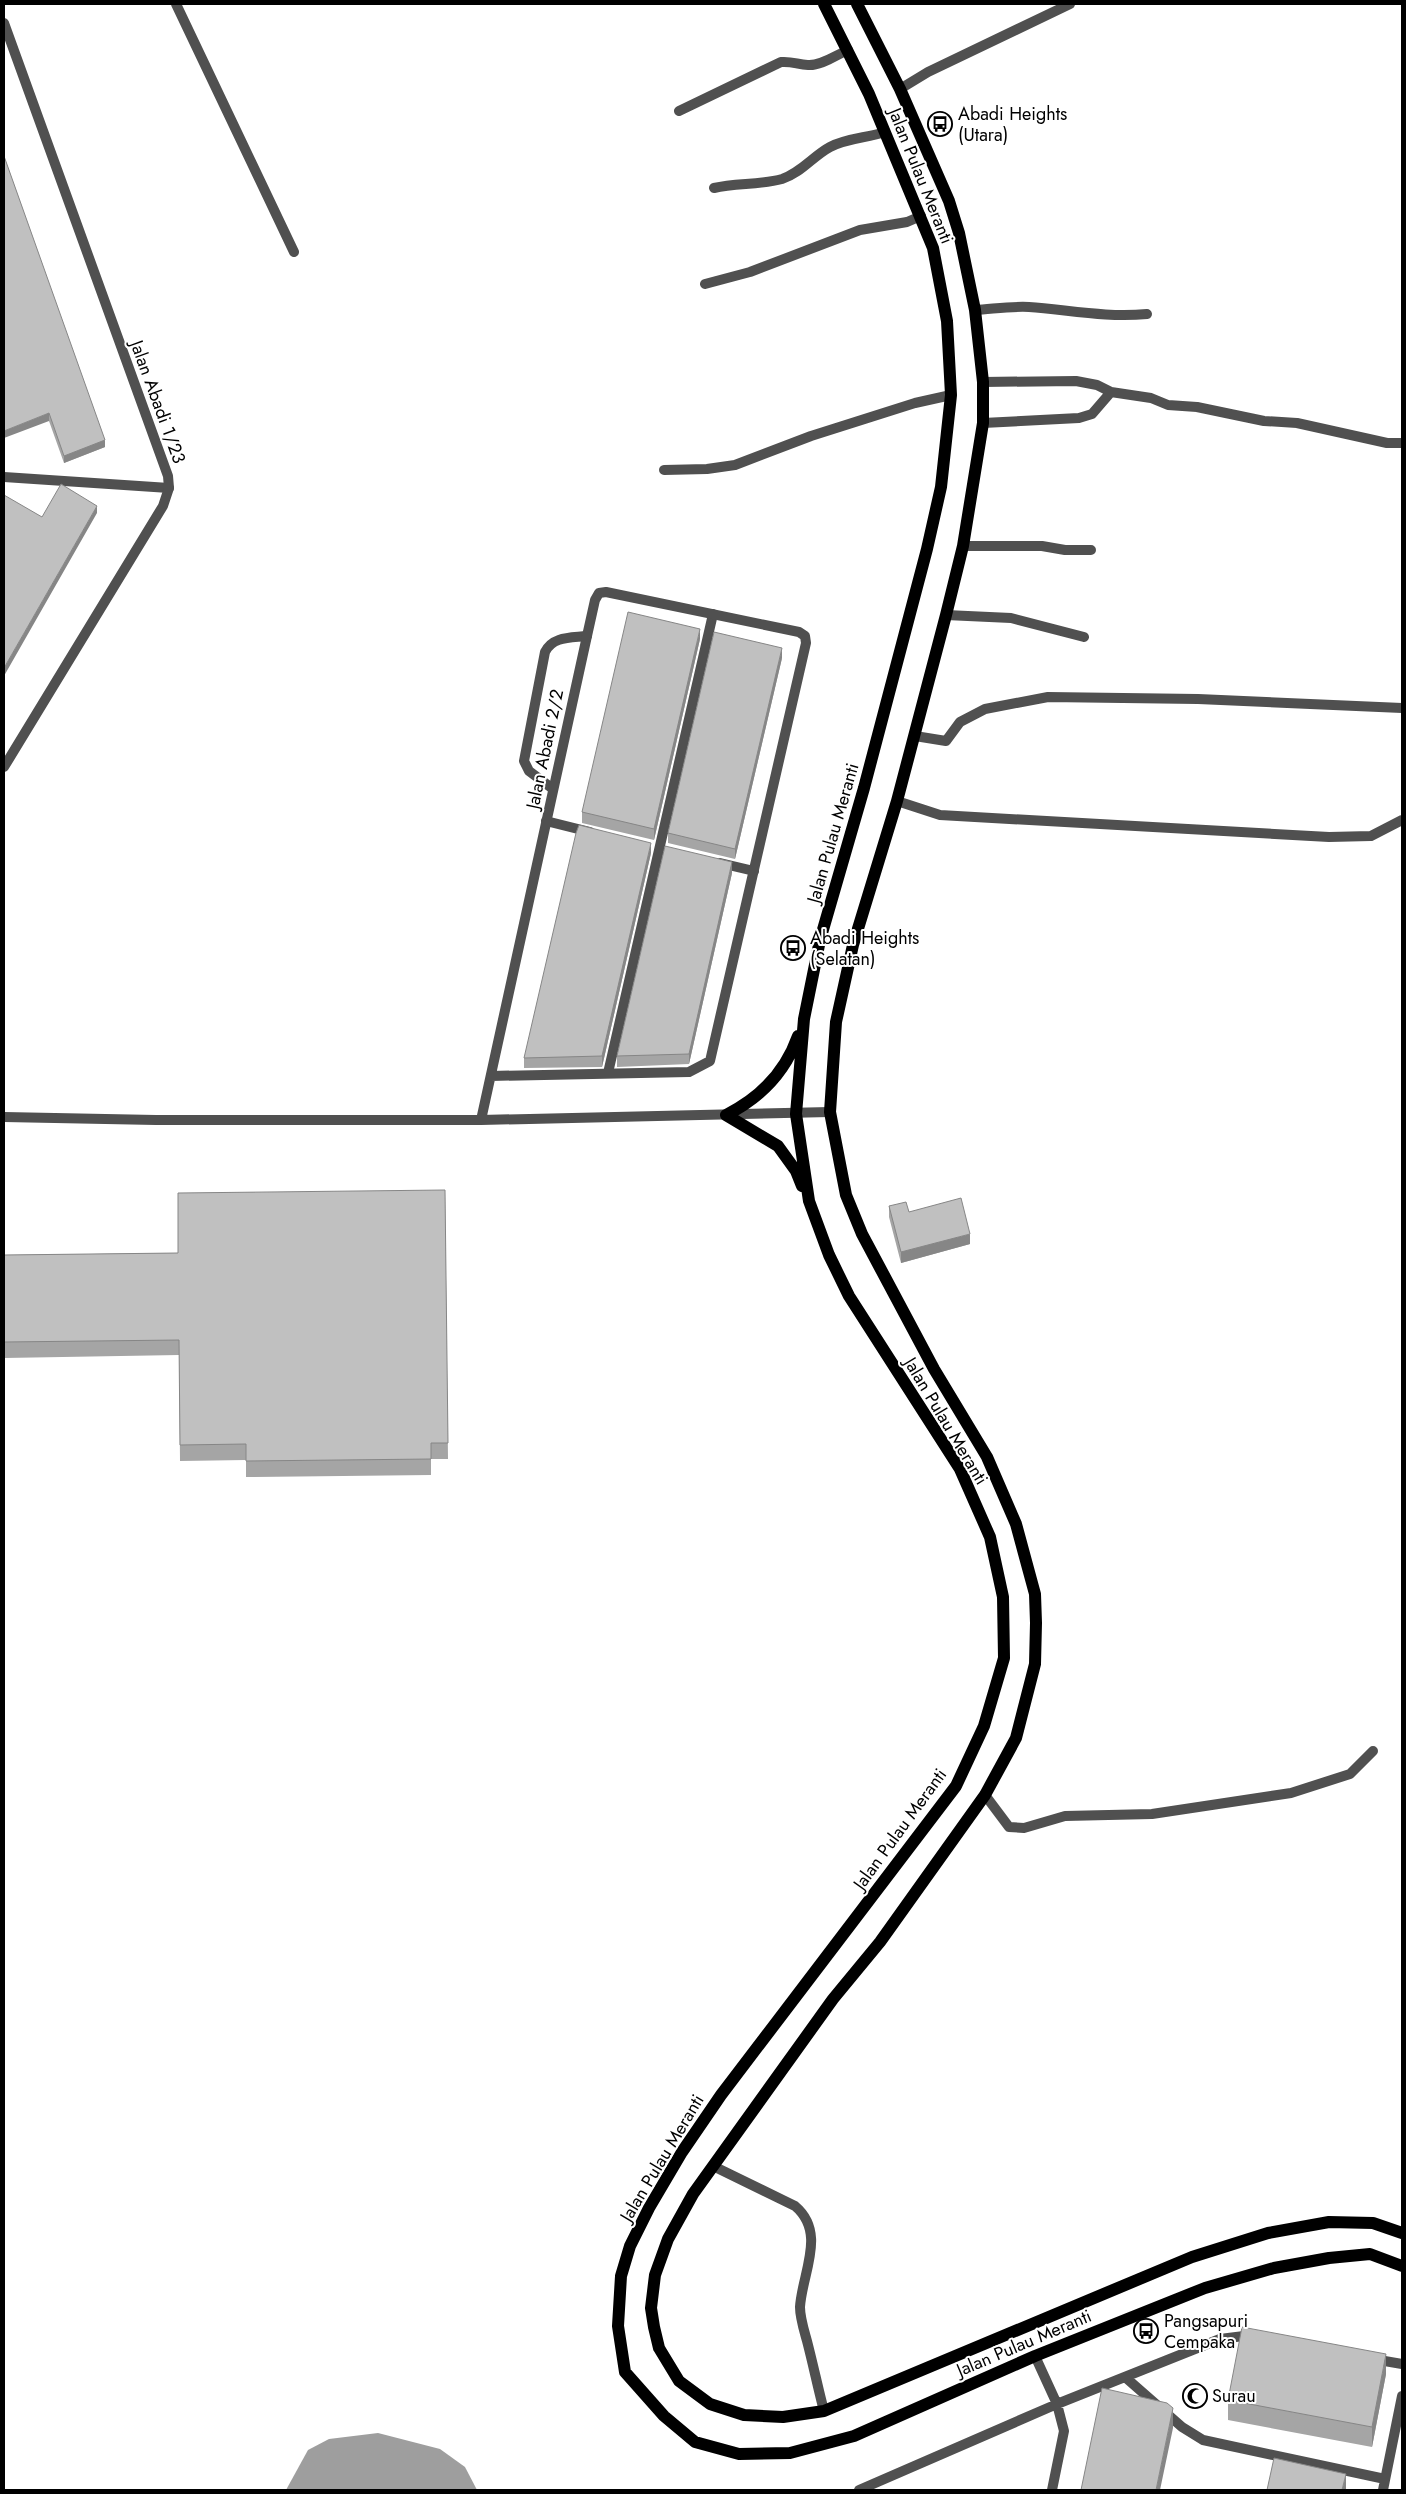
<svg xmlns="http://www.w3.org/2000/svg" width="1406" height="2494" viewBox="0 0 1406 2494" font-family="Jost,sans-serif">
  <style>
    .water { fill: #9e9e9e }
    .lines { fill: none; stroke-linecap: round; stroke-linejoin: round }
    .lane { stroke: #505050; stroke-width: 10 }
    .street { stroke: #505050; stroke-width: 10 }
    .primary { stroke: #000; stroke-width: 12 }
    .wall { fill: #a5a5a5 }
    .shaded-wall { fill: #868686 }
    .building { fill: #c0c0c0; stroke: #868686 }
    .labels { text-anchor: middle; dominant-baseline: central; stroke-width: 4; stroke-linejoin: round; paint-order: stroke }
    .poi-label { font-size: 18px; fill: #000; stroke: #fff; text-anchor: start }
    .street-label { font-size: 18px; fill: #000; stroke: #fff }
  </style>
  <rect width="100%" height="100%" fill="#fff"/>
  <path class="water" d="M 378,2433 L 440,2449 L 465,2467 L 477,2490 L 286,2490 L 308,2450 L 329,2439 Z"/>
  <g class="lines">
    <path class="lane" d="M 679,111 L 781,62 C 793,61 798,65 808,65 C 821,66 836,55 848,50
      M 714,188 C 736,183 760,185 782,179 C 801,173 813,156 830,147 C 847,138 867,138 885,132
      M 705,284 L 750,272 L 860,230 L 907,222 L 921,216
      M 975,310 C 993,309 1011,306 1029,307 C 1069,310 1107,318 1147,314
      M 4,477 L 169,488
      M 963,546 L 1042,546 L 1065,550 L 1091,550
      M 946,615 L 1011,618 L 1084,637
      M 915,736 L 946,741 L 960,722 L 985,709 L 1048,697 L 1198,699 L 1402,708
      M 553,789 L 529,771 L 524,761 L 545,652 C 553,636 571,638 587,636
      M 546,821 L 590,832
      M 720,863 L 754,871
      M 608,1073 L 713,614
      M 985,1795 L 1009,1827 L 1024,1828 L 1065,1816 L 1152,1814 L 1291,1793 L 1350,1774 L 1373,1751
      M 713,2166 L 795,2206 C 827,2233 802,2273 800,2307 C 800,2318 804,2330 807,2341 C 813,2364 818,2388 824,2411
      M 1035,2356 L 1057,2404 L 1064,2431 L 1052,2490
      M 1373,2359 L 1402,2364
      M 1125,2377 L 1182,2427 L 1203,2440 L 1385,2479
      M 859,2490 L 1057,2404 L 1220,2339 L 1244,2336 L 1252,2337
      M 1383,2490 L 1402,2396"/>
    <path class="street" d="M 176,4 L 294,252
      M 4,23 L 168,476 L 169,488 L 163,506 L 4,767
      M 900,89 L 928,72 L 1070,4
      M 983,382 L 1076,381 L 1097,385 L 1111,392 L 1151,398 L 1168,405 L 1197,407 L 1264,421 L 1297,423 L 1387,443 L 1402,443
      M 983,423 L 1079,418 L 1092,414 L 1111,392
      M 664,470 L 707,469 L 735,465 L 811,436 L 915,403 L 951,395
      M 897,801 L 940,815 L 1329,837 L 1371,836 L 1402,820
      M 4,1117 L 156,1120 L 481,1120 L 830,1112
      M 481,1120 L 587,636 L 595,600 L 599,593 L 606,592 L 799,632 L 805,636 L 806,643 L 710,1061 L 689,1072 L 491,1076"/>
    <path class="primary" d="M 824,4 L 869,94 L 933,248 L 947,321 L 951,395 L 941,487 L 927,549 L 864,788 L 820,940 L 804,1019 L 796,1114 L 809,1201 L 829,1255 L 849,1296 L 960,1469 L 990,1537 L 1003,1597 L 1004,1658 L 984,1726 L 956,1786 L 721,2095 L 682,2152 L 649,2208 L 630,2246 L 621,2276 L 618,2326 L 625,2372 L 664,2416 L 695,2442 L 739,2454 L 790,2453 L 854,2436 L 1035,2356 L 1205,2288 L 1274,2268 L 1329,2258 L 1370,2254 L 1402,2266
      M 857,4 L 900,89 L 949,201 L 959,233 L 975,310 L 983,382 L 983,423 L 963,546 L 946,615 L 897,801 L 853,945 L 836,1022 L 830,1112 L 846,1195 L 862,1234 L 934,1369 L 987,1457 L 1016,1524 L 1035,1594 L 1036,1623 L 1035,1664 L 1016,1738 L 985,1795 L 880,1942 L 833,1999 L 693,2194 L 668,2239 L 655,2275 L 651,2308 L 654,2327 L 659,2348 L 679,2381 L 710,2404 L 744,2415 L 783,2417 L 824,2411 L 1192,2257 L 1268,2233 L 1329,2222 L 1373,2223 L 1402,2233
      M 726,1115 C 760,1098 785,1073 798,1036
      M 726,1115 L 778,1146 L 796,1171 L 802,1186"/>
  </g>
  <path class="wall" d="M 4,156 L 105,447 L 64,463 L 49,421 Z
    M 700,639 L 654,840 L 582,823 L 582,812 Z
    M 782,658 L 735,859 L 668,843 L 668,833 Z
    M 651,853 L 602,1067 L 524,1068 L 524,1058 Z
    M 732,873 L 689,1064 L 617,1067 L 617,1056 Z
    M 445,1190 L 448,1459 L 431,1459 L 431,1475 L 246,1477 L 246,1460 L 180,1461 L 179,1355 L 4,1358 L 4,1255 L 178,1253 Z
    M 889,1206 L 909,1212 L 970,1244 L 901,1263 L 889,1217 Z
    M 1386,2374 L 1372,2447 L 1228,2420 L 1228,2400 Z"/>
  <path class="shaded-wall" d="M 49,413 L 49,421 L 4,438 L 4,431 Z
    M 105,440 L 105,447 L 64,463 L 64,456 Z
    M 97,506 L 97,513 L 4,676 L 4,668 Z
    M 700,629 L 700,639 L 654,840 L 654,829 Z
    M 782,648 L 782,658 L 735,859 L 735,849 Z
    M 651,843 L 651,853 L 602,1067 L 602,1056 Z
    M 732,862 L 732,873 L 689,1064 L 689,1054 Z
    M 970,1234 L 970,1244 L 901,1263 L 901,1252 Z
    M 1386,2354 L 1386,2374 L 1372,2447 L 1372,2427 Z
    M 1173,2408 L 1173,2428 L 1160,2490 L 1156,2490 Z
    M 1346,2474 L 1346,2490 L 1342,2490 Z"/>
  <path class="building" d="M 4,156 L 105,440 L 64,456 L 49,413 L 4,431 Z
    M 61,484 L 97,506 L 4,668 L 4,495 L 42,517 Z
    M 628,612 L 700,629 L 654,829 L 582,812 Z
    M 714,632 L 782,648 L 735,849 L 668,833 Z
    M 579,825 L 651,843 L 602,1056 L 524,1058 L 576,833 Z
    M 665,846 L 732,862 L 689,1054 L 617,1056 Z
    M 445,1190 L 448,1443 L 431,1443 L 431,1459 L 246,1461 L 246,1444 L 180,1445 L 179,1340 L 4,1342 L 4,1255 L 178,1253 L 178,1193 Z
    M 961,1198 L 970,1234 L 901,1252 L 889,1206 L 906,1202 L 909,1212 Z
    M 1242,2327 L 1386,2354 L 1372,2427 L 1228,2400 Z
    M 1102,2388 L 1167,2403 L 1173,2408 L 1156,2490 L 1081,2490 Z
    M 1274,2458 L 1346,2474 L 1342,2490 L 1267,2490 Z"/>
  <defs>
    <symbol id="bus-ring" viewBox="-11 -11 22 22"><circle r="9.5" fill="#fff" stroke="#000" stroke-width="1.5"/><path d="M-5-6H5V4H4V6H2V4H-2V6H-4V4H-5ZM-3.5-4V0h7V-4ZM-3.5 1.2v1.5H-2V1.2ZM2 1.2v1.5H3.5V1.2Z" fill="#000"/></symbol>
    <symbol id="mosque-ring" viewBox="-11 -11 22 22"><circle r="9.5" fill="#fff" stroke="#000" stroke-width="1.5"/><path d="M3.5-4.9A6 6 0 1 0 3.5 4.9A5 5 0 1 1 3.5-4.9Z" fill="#000"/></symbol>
  </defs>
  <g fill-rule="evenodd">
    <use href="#bus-ring" x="926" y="110" width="28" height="28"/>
    <use href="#bus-ring" x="779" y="934" width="28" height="28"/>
    <use href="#bus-ring" x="1132" y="2317" width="28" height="28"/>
    <use href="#mosque-ring" x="1181" y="2382" width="28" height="28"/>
  </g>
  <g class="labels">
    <g class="poi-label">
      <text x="958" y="114">Abadi Heights<tspan x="958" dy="21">(Utara)</tspan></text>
      <text x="810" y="938">Abadi Heights<tspan x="810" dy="21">(Selatan)</tspan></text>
      <text x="1164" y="2321">Pangsapuri<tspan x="1164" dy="21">Cempaka</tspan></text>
      <text x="1212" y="2396">Surau</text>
    </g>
    <g class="street-label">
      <text transform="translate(921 176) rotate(68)">Jalan Pulau Meranti</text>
      <text transform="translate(158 402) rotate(70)">Jalan Abadi 1/23</text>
      <text transform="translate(545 749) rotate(-78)">Jalan Abadi 2/2</text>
      <text transform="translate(833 833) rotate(-74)">Jalan Pulau Meranti</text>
      <text transform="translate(946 1421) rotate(59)">Jalan Pulau Meranti</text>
      <text transform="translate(900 1829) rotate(-54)">Jalan Pulau Meranti</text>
      <text transform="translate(662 2158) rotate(-59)">Jalan Pulau Meranti</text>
      <text transform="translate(1024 2343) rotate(-23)">Jalan Pulau Meranti</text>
    </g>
  </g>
  <rect width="1406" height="2494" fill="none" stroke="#000000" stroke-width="10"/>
</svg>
